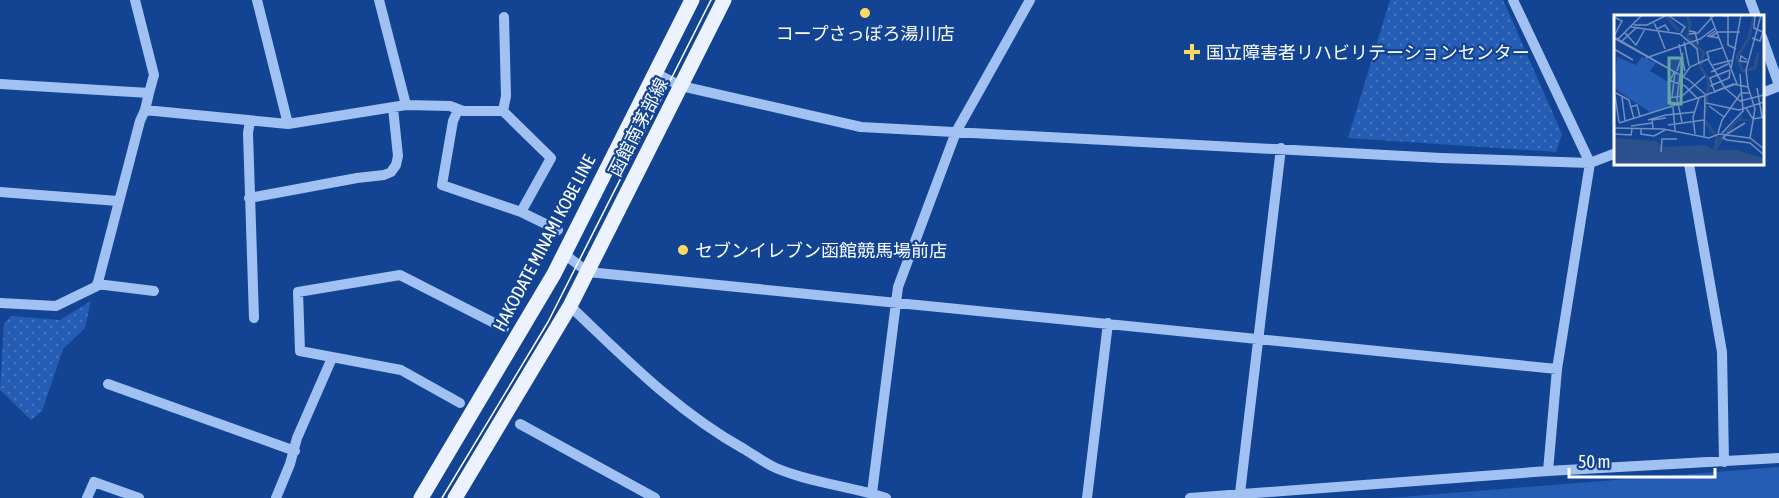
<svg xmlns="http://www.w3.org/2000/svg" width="1779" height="498" viewBox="0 0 1779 498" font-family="'Asap Condensed','Noto Sans JP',sans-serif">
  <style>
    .grass { fill: #245db3 }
    .park { fill: url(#park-dots) }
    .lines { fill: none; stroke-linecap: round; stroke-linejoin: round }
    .minor { stroke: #a1c1f2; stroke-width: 10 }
    .major { stroke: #ecf2ff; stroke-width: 15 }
    .tram { stroke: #fff; stroke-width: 1.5 }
    .poi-dot { fill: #ffda62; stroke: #134494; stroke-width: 2 }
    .labels { text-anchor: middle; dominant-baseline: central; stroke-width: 4.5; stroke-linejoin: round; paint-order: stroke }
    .poi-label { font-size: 18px; fill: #fff; stroke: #134494; text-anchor: start }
    .street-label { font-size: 18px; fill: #fff; stroke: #134494 }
    .inset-river { fill: none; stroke: #2b508b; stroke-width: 3 }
    .inset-road { fill: none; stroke: #718fbf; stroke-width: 1.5 }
    .view { fill: #63a6a1; fill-opacity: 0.15; stroke: #63a6a1; stroke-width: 3 }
    .inset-edge { fill: none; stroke: #fff; stroke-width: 3 }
  </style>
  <defs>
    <pattern id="park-dots" width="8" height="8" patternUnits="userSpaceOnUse" patternTransform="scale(1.5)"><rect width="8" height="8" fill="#245db3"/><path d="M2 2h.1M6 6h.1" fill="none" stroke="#4575be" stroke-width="1.8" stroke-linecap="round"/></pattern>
  </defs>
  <rect width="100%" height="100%" fill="#134494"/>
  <path class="grass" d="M 1779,467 L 1779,498 L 1389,498 Z"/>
  <path class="park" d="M 1390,0 L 1503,0 L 1562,134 L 1556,152 L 1348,138 Z
    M 91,301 L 85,328 L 63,349 L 42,411 L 31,420 L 0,390 L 4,323 L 11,316 L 60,320 Z"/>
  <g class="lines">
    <path class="minor" d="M 135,0 L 154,75 L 149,93
      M 257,0 L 288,124
      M 379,0 L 406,105
      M 1513,0 L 1590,163 L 1557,369 L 1548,471
      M 1750,0 L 1756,16
      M 1762,37 L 1779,85
      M 655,73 L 681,86 L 861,127 L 1441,158 L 1590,163 L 1616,153
      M 0,84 L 149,93 L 145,110 L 288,124 L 406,105 L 450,106 L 463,111 L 503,111 L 551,158 L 521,212
      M 1762,93 L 1779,86
      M 458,110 L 453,121 L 442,185 L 521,212 L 558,230
      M 503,111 L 506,96 L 504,17
      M 250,121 L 248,133 L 254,318
      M 1689,164 L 1722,352 L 1724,462
      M 0,192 L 118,201
      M 249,198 L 357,178 L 384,175 L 391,172 L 396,165 L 398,156 L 393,108
      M 564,254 L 588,272 L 1557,369
      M 97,284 L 154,291
      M 0,303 L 56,306 L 97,286 L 140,121 L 145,110
      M 570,306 C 625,358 677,412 744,449 C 754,455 765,463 776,468 C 811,483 850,486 886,498
      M 108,384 L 295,451
      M 460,403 L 401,370 L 300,351 L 298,292 L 400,275 L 504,328
      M 520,424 L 655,498
      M 872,493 L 898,287 L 956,132 L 1030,0
      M 1240,493 L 1281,148
      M 87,498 L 94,482 L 139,498
      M 276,498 L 290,464 L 297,438 L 332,358
      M 1087,498 L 1108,323
      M 1190,498 L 1548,471 L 1779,458"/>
    <path class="major" d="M 421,498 L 554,274 L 692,0
      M 455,498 L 570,306 L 724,0"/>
    <path class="tram" d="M 442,498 L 548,322 L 711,0"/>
  </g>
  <g class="poi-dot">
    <circle cx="865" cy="13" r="6"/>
    <path d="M1189 43h6v6h6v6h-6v6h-6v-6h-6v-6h6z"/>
    <circle cx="683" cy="250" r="6"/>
  </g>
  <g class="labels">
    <g class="poi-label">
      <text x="865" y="33" text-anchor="middle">コープさっぽろ湯川店</text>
      <text x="1206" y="52">国立障害者リハビリテーションセンター</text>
      <text x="695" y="250">セブンイレブン函館競馬場前店</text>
    </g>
    <g class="street-label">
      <text transform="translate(638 127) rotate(-63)">函館南茅部線</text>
      <text transform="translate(544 243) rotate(-62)">HAKODATE MINAMI KOBE LINE</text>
    </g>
  </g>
  <g transform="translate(1614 15)">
    <rect width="150" height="150" fill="#134494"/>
    <path d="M 3,42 L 22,50 L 28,42 L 42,48 L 36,56 L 54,67 L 55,91 L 37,98 L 0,73 Z" fill="#245db3"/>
    <path d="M 129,84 L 131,94 L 127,104 L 150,105 L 124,106 L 102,135 L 122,135 L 150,143 L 150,150 L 0,150 L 0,123 L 42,126 L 48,132 L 92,130 L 99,135 L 102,126 L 129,99 Z" fill="#2b508b"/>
    <path class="inset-river" d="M 73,0 L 76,9 L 74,23 L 90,38 L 86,51 L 95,66 L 91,98M 53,2 L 65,16M 130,56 L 141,53 L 144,38M 129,57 L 123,42 L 135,23 L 140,0M 91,106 L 103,122 L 102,129"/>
    <path class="inset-road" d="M 54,0 L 71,12 L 67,18M 96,0 L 123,69M 114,0 L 114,30 L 122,34M 0,2 L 8,6 L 0,21M 39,6 L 43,14 L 51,10 L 55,16M 20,10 L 33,10 L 53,0M 17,12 L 66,19 L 83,34 L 85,49M 44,16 L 51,34M 75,16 L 81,17 L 84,29M 101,16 L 94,21 L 105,23M 11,18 L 22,30 L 31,14M 75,19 L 84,18 L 100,0 L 114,1M 0,22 L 75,65 L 92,80 L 119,69 L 134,72 L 141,94 L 136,123M 96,22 L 104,17 L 126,17M 0,23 L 75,65 L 92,80 L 122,69M 138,23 L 146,26 L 149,17 L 140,13 L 141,0M 4,24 L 28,0M 8,26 L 22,13M 70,27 L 75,51M 65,29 L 71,56M 0,34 L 19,45M 32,43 L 86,24 L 101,13M 95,44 L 93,37 L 108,33M 133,45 L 127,41 L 126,46 L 133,47M 99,50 L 119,45M 117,54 L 127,0M 63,56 L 69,38M 97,57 L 114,49M 66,60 L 63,84 L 68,107M 69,62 L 76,52 L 94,44 L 111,73 L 126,86 L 150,80M 55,65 L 71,71 L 83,83M 96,71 L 115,63 L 116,56M 134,72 L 132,55 L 147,0M 143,73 L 148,102M 0,74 L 5,107M 2,78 L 15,85 L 20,104M 101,78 L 96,63 L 116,55M 8,82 L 11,106M 58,82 L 61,57M 55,83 L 68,81 L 91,61M 92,88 L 125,95 L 150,87M 95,91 L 110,102M 16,92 L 23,90 L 26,102M 59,92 L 61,116M 57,93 L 55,68 L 60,57M 132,93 L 139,104 L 150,102M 52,100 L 81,97M 34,105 L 52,100M 5,108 L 90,81M 54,110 L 90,105M 17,111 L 38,108M 0,113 L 49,114 L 95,123 L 105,119 L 136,123 L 150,134M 27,113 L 27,119 L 40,121 L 51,115M 39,113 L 38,105 L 52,103M 104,118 L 108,105 L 127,78 L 136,78M 108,118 L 129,96 L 126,59M 0,119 L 17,120 L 18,114M 81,119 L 79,102 L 85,83M 113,119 L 131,108M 112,120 L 109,123 L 113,125 L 136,128 L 150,140M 90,121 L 91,80M 47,137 L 48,124 L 63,124"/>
    <path class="view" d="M 55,43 L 68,43 L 67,89 L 55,88 Z"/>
    <rect width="150" height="150" class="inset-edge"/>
  </g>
  <path d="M1569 468v9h146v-9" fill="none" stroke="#ffffff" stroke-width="3"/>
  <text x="1578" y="468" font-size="18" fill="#ffffff" stroke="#134494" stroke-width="4.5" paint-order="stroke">50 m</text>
</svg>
